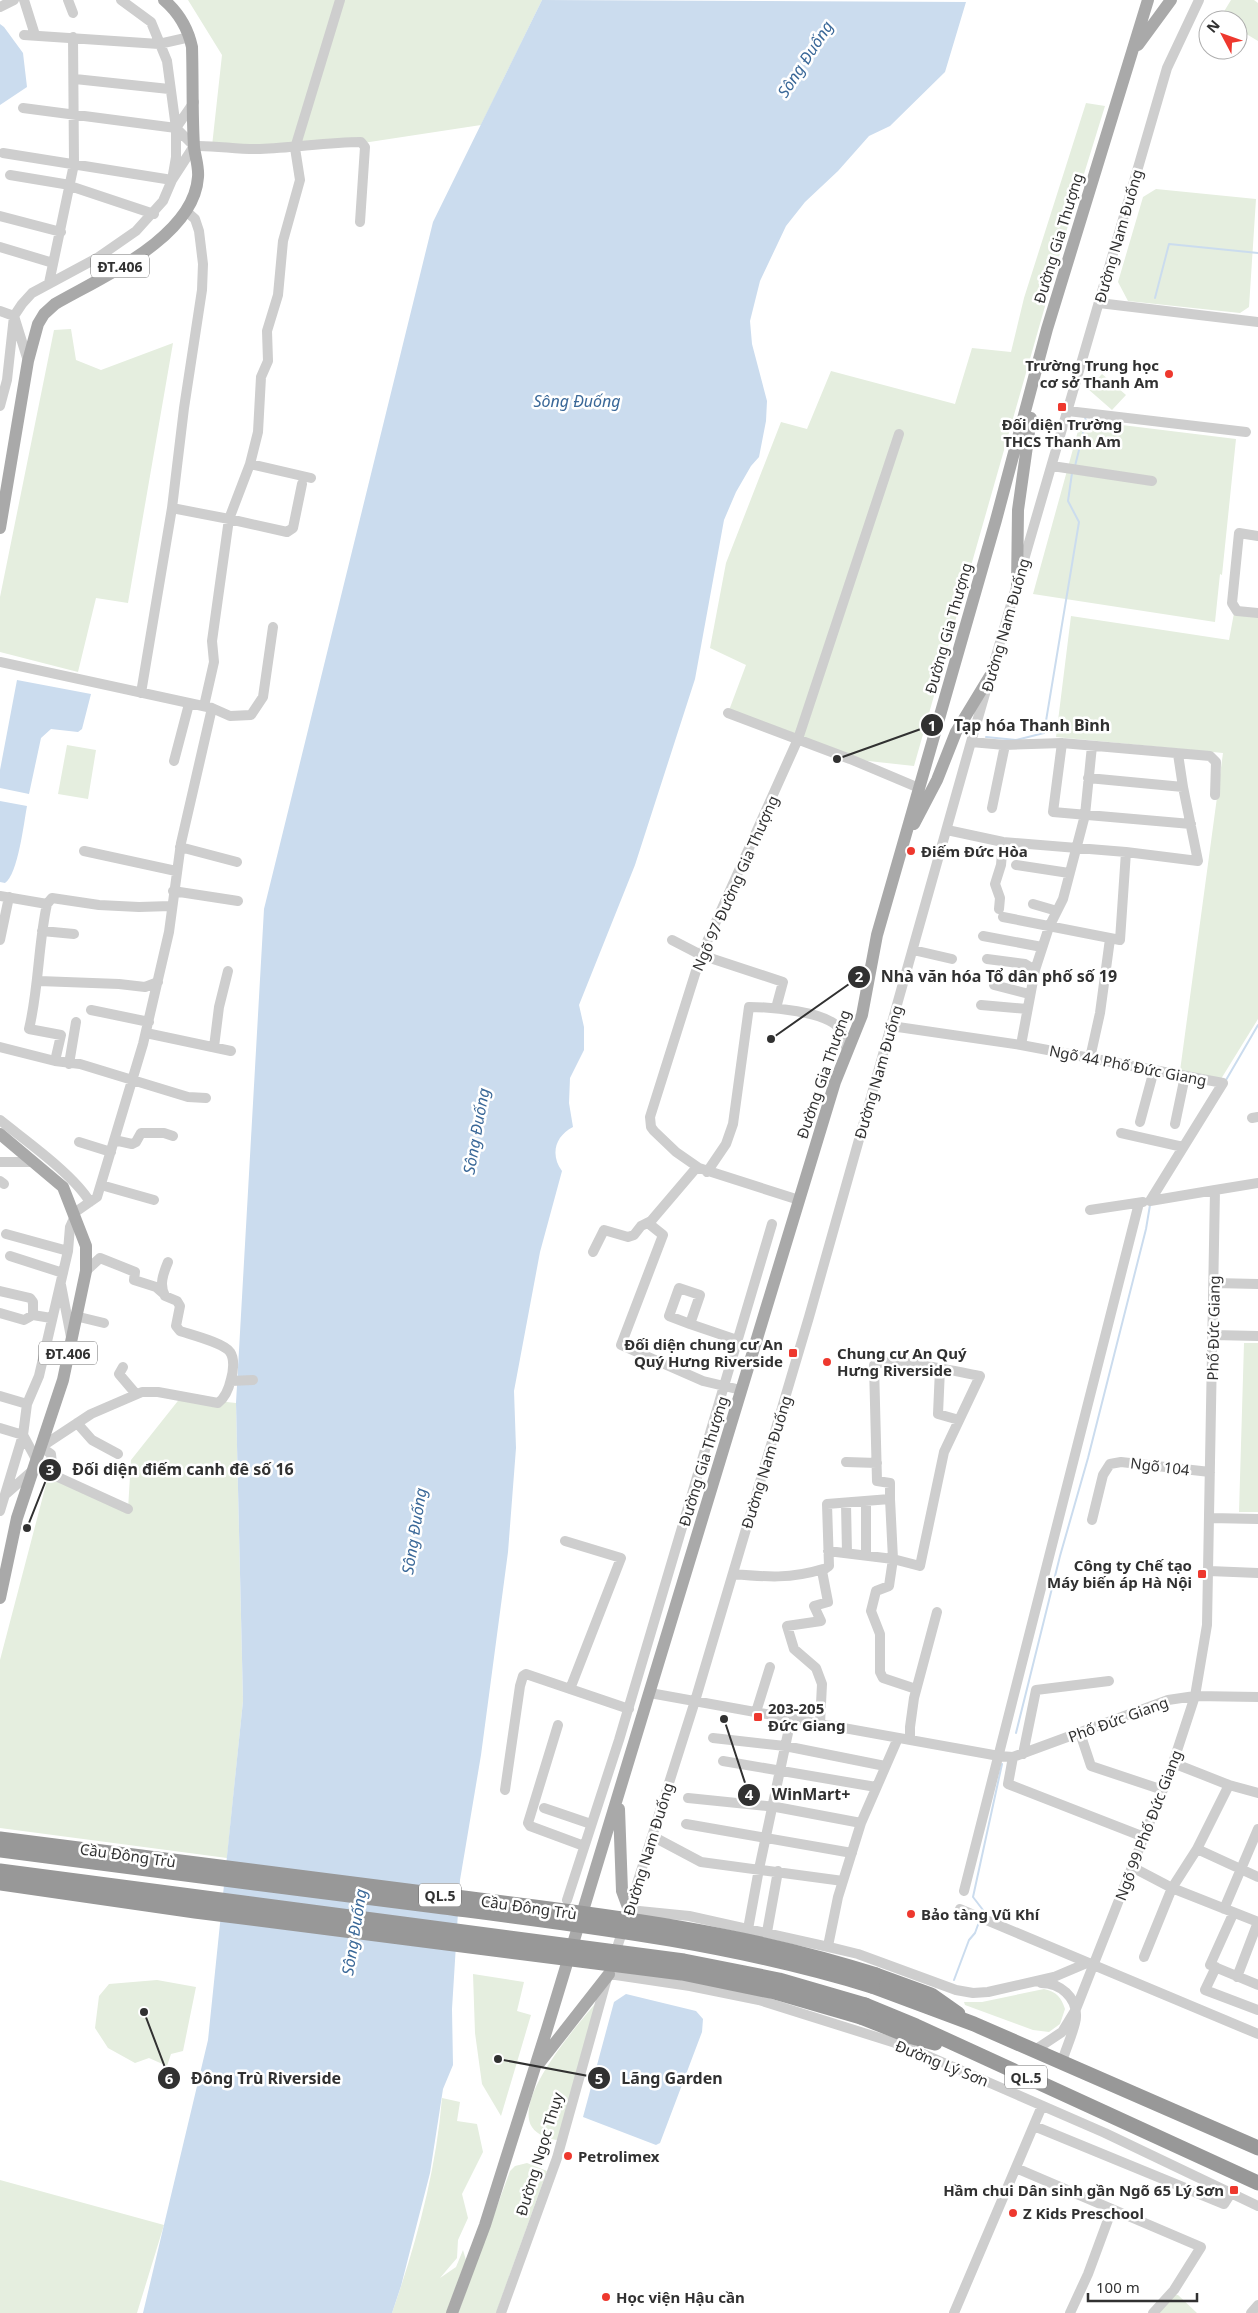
<svg xmlns="http://www.w3.org/2000/svg" width="1258" height="2313" viewBox="0 0 1258 2313" font-family="'Noto Sans',sans-serif">
  <style>
    .green { fill: #e5eedf }
    .water { fill: #cbdcee }
    .lines { fill: none; stroke-linecap: round; stroke-linejoin: round }
    .stream { stroke: #cbdcee; stroke-width: 2 }
    .minor { stroke: #cecece; stroke-width: 10 }
    .major { stroke: #a9a9a9; stroke-width: 12 }
    .highway { stroke: #989898; stroke-width: 15 }
    .highway-bridge { stroke: #989898; stroke-width: 15 }
    .poi-dot { fill: #ee382e; stroke: #fff; stroke-width: 2 }
    .labels { text-anchor: middle; dominant-baseline: central; stroke-width: 5; stroke-linejoin: round; paint-order: stroke }
    .shield { fill: #fff; stroke: #6f6f6f; stroke-width: 1 }
    .shield-label { font-size: 14px; font-weight: bold; fill: #313131 }
    .street-label { font-size: 15px; fill: #313131; stroke: #fff }
    .poi-label { font-size: 15px; font-weight: bold; fill: #313131; stroke: #fff; text-anchor: start }
    .water-label { font-size: 16px; font-style: italic; fill: #3a6898; stroke: #fff }
    .leader { fill: none; stroke: #313131; stroke-width: 2 }
    .callout-dot { fill: #313131; stroke: #fff; stroke-width: 2 }
    .mark-label { font-size: 15px; text-anchor: middle; font-weight: bold; fill: #fff }
    .callout-label { font-size: 16px; text-anchor: middle; font-weight: bold; fill: #313131; stroke: #fff; stroke-width: 5; stroke-linejoin: round; paint-order: stroke }
  </style>
  <rect width="100%" height="100%" fill="#fff"/>
  <path class="green" d="M 188,0 L 542,0 L 481,125 L 363,143 L 212,146 L 222,55 Z
    M 1231,0 L 1254,0 L 1258,3 L 1258,41 L 1238,29 L 1238,20 L 1224,20 L 1220,18 Z
    M 1086,103 L 1105,106 L 1067,229 L 914,766 L 850,759 L 728,713 L 746,665 L 710,648 L 726,563 L 781,422 L 807,429 L 831,371 L 955,404 L 972,348 L 1011,352 L 1024,298 Z
    M 1156,189 L 1256,199 L 1249,307 L 1240,313 L 1128,301 L 1118,282 L 1143,197 Z
    M 71,329 L 76,360 L 101,370 L 173,343 L 128,603 L 96,598 L 78,672 L 0,652 L 0,597 L 54,330 Z
    M 1102,374 L 1126,395 L 1112,410 L 1088,389 Z
    M 1081,420 L 1236,439 L 1222,575 L 1220,574 L 1215,622 L 1033,594 Z
    M 1234,613 L 1258,615 L 1258,1019 L 1221,1079 L 1180,1071 L 1223,753 L 1056,737 L 1071,616 L 1229,640 Z
    M 67,745 L 96,750 L 88,799 L 58,794 Z
    M 1244,1343 L 1258,1343 L 1258,1512 L 1239,1512 Z
    M 181,1397 L 236,1403 L 243,1701 L 227,1858 L 0,1828 L 0,1660 L 49,1473 L 128,1509 L 131,1460 Z
    M 473,1974 L 524,1982 L 517,2011 L 531,2015 L 501,2116 L 482,2084 L 475,2033 Z
    M 157,1980 L 196,1987 L 183,2051 L 171,2054 L 167,2066 L 149,2058 L 135,2063 L 108,2048 L 95,2028 L 99,1996 L 109,1984 Z
    M 1044,1989 C 1057,1992 1061,1997 1065,2009 L 1060,2024 L 1049,2032 L 1033,2030 L 965,2005 L 964,2002 L 982,2002 Z
    M 600,1998 L 559,2140 C 553,2140 549,2138 544,2136 C 493,2117 583,2019 600,1998 Z
    M 442,2098 L 460,2102 L 457,2121 L 477,2124 L 483,2152 L 462,2194 L 468,2218 L 458,2240 L 457,2258 L 440,2278 L 456,2267 L 463,2250 L 466,2260 L 446,2313 L 392,2313 C 416,2244 436,2172 442,2098 Z
    M 527,2163 L 547,2171 L 496,2313 L 458,2313 L 510,2171 L 515,2166 Z
    M 0,2180 L 164,2225 L 137,2313 L 0,2313 Z
    M 1171,2295 L 1178,2295 L 1197,2313 L 1155,2313 Z"/>
  <path class="water" d="M 542,0 L 966,2 L 945,72 L 890,126 L 869,136 L 838,171 L 805,202 L 786,226 L 760,281 L 750,321 L 752,344 L 767,401 L 766,421 L 759,457 L 751,466 L 736,492 L 724,520 L 695,679 L 635,865 L 579,1005 L 584,1027 L 584,1050 L 570,1078 L 569,1103 L 573,1127 C 555,1136 550,1155 562,1171 L 540,1252 L 514,1391 L 516,1448 L 508,1552 L 481,1755 L 460,1880 L 452,2009 L 453,2065 L 443,2089 L 430,2173 L 401,2286 L 392,2313 L 143,2313 L 208,2040 L 243,1701 L 236,1403 L 264,909 L 433,222 Z
    M 0,24 L 4,27 L 23,53 L 27,87 L 0,105 Z
    M 17,680 L 91,694 L 82,729 L 78,732 L 51,729 L 41,738 L 29,794 L 0,788 L 0,770 Z
    M 0,801 L 27,806 C 24,822 18,875 5,883 L 0,882 Z
    M 626,1994 L 696,2011 L 703,2019 L 702,2032 L 660,2143 L 656,2145 L 583,2117 L 614,2002 Z"/>
  <g class="lines">
    <path class="stream" d="M 1155,298 L 1169,244 L 1258,253
      M 1075,466 L 1086,422 L 1085,417
      M 986,737 L 1016,740 L 1044,733 L 1079,522 L 1068,501 L 1072,473
      M 1226,1080 L 1258,1025
      M 1016,1733 L 1060,1556 L 1088,1458 L 1146,1229 L 1150,1205
      M 982,1915 L 983,1910 L 973,1897 L 1002,1764
      M 954,1980 L 969,1940 L 975,1933 L 979,1922"/>
    <path class="minor" d="M 24,0 L 35,35
      M 68,0 L 73,13
      M 0,7 L 14,0
      M 24,35 L 159,44 L 190,37
      M 75,79 L 169,89
      M 23,108 L 176,128 L 194,102
      M 176,128 L 194,146 C 216,145 238,150 260,149 C 294,148 327,142 361,142 L 365,147 L 360,222
      M 3,153 L 172,180 L 194,146
      M 10,175 L 70,185
      M 70,186 L 154,214
      M 0,216 L 61,232
      M 0,247 L 53,263
      M 49,283 L 74,164 L 73,37
      M 1099,303 L 1258,322
      M 0,311 L 14,316 L 28,361
      M 0,406 L 7,380 L 14,316 L 22,304 L 32,293 L 97,258 L 136,231 L 163,201 L 172,180 L 176,157 L 176,128 L 167,61 L 151,22 L 121,0
      M 1068,411 L 1246,432
      M 250,464 L 311,478
      M 1052,466 L 1152,481
      M 172,508 L 229,519 L 287,532 L 293,528 L 302,484
      M 1258,536 L 1239,533 L 1232,603 L 1237,611 L 1258,613
      M 0,662 L 212,708 L 230,716 L 251,715 L 263,697 L 273,627
      M 141,693 L 172,508 L 184,408 L 202,290 L 203,264 L 199,231 L 195,219 L 186,211
      M 204,706 L 214,662 L 212,641 L 229,519 L 250,464 L 258,432 L 261,377 L 268,361 L 267,331 L 278,295 L 283,241 L 300,180 L 295,148 L 340,0
      M 728,713 L 850,759 L 919,788
      M 971,742 L 1005,745 L 1062,743 L 1210,756 L 1216,762 L 1215,795
      M 1062,743 L 1053,812 L 1191,824
      M 174,761 L 189,704
      M 1088,778 L 1183,787
      M 992,808 L 1005,745
      M 947,830 L 1003,842 L 1126,852 L 1198,861 L 1183,787 L 1178,754
      M 180,847 L 237,862
      M 84,851 L 176,871
      M 1016,865 L 1069,873
      M 173,891 L 238,901
      M 0,896 L 47,904 L 52,898 L 99,905 L 139,907 L 171,906
      M 47,904 C 38,945 39,987 29,1029 L 61,1035 L 55,1061
      M 1033,904 L 1057,911
      M 999,909 L 1000,898 L 995,884 L 1001,865 L 1003,842
      M 1003,917 L 1120,940 L 1126,852
      M 42,931 L 74,934
      M 983,936 L 1042,947
      M 0,940 L 9,897
      M 672,940 L 701,955 L 783,982 L 776,1008
      M 913,950 L 952,959
      M 987,959 L 1025,964 L 1035,970
      M 39,981 L 119,984 L 145,987 L 158,982
      M 994,985 L 1029,994
      M 981,1005 L 1027,1009
      M 91,1010 L 149,1022
      M 891,1026 L 1021,1045 L 1223,1083 L 1150,1201 L 1215,1190
      M 146,1033 L 231,1051
      M 1021,1045 L 1035,970 L 1049,927 L 1063,899 L 1085,815 L 1092,746
      M 0,1047 L 55,1061 L 80,1064 L 188,1097 L 206,1098
      M 214,1047 L 219,1007 L 228,971
      M 1090,1058 L 1100,1013 L 1110,939
      M 69,1064 L 76,1022
      M 1252,1118 L 1258,1117
      M 0,1120 C 26,1141 73,1174 90,1202
      M 1140,1122 L 1154,1070
      M 1175,1124 L 1185,1076
      M 1121,1133 L 1183,1147
      M 114,1140 L 132,1144 L 136,1142 L 141,1133 L 164,1133 L 173,1136
      M 79,1142 L 111,1152
      M 0,1162 L 33,1162
      M 707,1172 L 726,1144 L 733,1124 L 749,1007 C 769,1007 827,1011 840,1029 C 844,1035 845,1044 847,1051
      M 0,1181 L 4,1184
      M 101,1185 L 154,1200
      M 799,1200 L 699,1168 L 676,1152 L 654,1131 L 651,1127 L 650,1117 L 701,955 L 798,739 L 899,434
      M 1090,1210 L 1143,1202
      M 74,1213 L 97,1197 L 143,1044 L 169,932 L 181,843 L 212,708
      M 648,1223 L 663,1235 L 621,1345 L 703,1381 L 741,1390
      M 6,1234 L 68,1251
      M 593,1252 L 604,1230 L 628,1237 L 634,1235 L 641,1226 L 651,1221 L 697,1167
      M 10,1256 L 63,1273
      M 86,1271 L 100,1258 L 135,1272 L 134,1280 L 156,1287 L 164,1294
      M 1214,1283 L 1258,1284
      M 61,1285 L 71,1337
      M 0,1291 L 30,1298 L 33,1302 L 33,1315
      M 0,1313 L 24,1320 L 33,1315 L 51,1318
      M 75,1316 L 104,1323
      M 690,1324 L 669,1316 L 679,1288 L 700,1295 L 690,1324 L 737,1340
      M 1213,1335 L 1258,1336
      M 123,1367 L 119,1374 L 136,1394
      M 940,1369 L 938,1414 L 959,1420
      M 231,1381 L 253,1380
      M 0,1396 L 27,1404
      M 77,1423 L 92,1440 L 118,1454
      M 0,1428 L 23,1435 L 36,1459
      M 846,1462 L 877,1463
      M 6,1494 L 32,1471
      M 846,1504 L 847,1553
      M 128,1509 L 49,1473 L 52,1464 L 51,1454 L 41,1447 L 91,1414 L 142,1392 L 158,1392 L 218,1403 C 225,1398 229,1388 231,1379 C 233,1372 235,1359 230,1352 C 224,1343 192,1335 180,1331 L 176,1326 L 180,1306 L 177,1301 L 165,1296 C 159,1285 163,1274 168,1262
      M 0,1511 L 23,1435 L 27,1404 L 39,1376 L 68,1251 L 70,1227 L 75,1216
      M 1210,1518 L 1258,1519
      M 1092,1520 L 1103,1475 L 1110,1464 L 1121,1462 L 1210,1472
      M 565,1541 L 621,1558 L 570,1689
      M 828,1551 L 893,1559 L 890,1499
      M 866,1555 L 866,1501
      M 1209,1571 L 1258,1573
      M 733,1574 C 766,1577 791,1579 823,1569
      M 650,1693 L 999,1756 L 1013,1757 L 1168,1700 L 1195,1696 L 1207,1625 L 1215,1190 L 1258,1183
      M 756,1712 L 770,1667
      M 820,1724 L 822,1684 L 816,1668 L 794,1649 L 787,1626 L 821,1621 L 814,1606 L 828,1602 L 822,1571 L 829,1566 L 827,1504 L 890,1499 L 890,1483 L 877,1481 L 874,1365 C 890,1356 959,1372 980,1376 L 944,1452 L 920,1566 L 893,1559 L 889,1586 L 876,1591 L 871,1611 L 880,1634 L 880,1672 L 883,1678 L 916,1689
      M 558,1725 L 528,1823 L 530,1826 L 584,1846
      M 1080,1733 L 1091,1766 L 1163,1790
      M 713,1738 L 785,1746 L 885,1766
      M 910,1740 L 910,1727 L 914,1698 L 937,1612
      M 1023,1754 L 1036,1690 L 1109,1681
      M 1013,1757 L 1008,1784 L 1144,1837
      M 723,1761 L 876,1787
      M 1173,1763 L 1229,1785 L 1258,1793
      M 505,1790 L 520,1686 L 523,1676 L 526,1674 L 629,1709
      M 688,1798 L 776,1807 L 861,1823
      M 544,1808 L 591,1824
      M 686,1824 L 852,1853
      M 652,1836 L 701,1862 L 843,1881
      M 1197,1849 L 1258,1877
      M 1132,1867 L 1172,1888 L 1258,1922
      M 964,1891 L 1139,1203
      M 567,1900 L 619,1740 L 772,1224
      M 960,1909 L 1258,2034
      M 1224,1909 L 1258,1829
      M 629,1910 L 689,1916 L 833,1948 L 858,1954 L 956,1990 L 973,1993 L 988,1992 L 1054,1977 L 1087,1963
      M 628,1912 L 695,1701 L 809,1317 L 971,742 L 1167,68 L 1199,0
      M 1233,1914 L 1210,1965 L 1258,1985
      M 748,1929 L 759,1869 L 791,1719
      M 767,1932 L 778,1871
      M 828,1946 L 838,1897 L 861,1823 L 898,1738
      M 614,1957 L 624,1926
      M 1144,1957 L 1172,1888 L 1197,1849 L 1229,1785
      M 1216,1967 L 1205,1990 L 1258,2010
      M 609,1974 L 690,1986 L 759,2000 L 905,2046 L 1105,2133 L 1258,2206
      M 1237,1977 L 1258,1922
      M 1041,1983 C 1060,1983 1077,1997 1076,2017 C 1076,2027 1065,2050 1062,2062
      M 1035,2050 L 1062,2032 L 1076,2009 L 1173,1763 L 1195,1696 L 1258,1697
      M 1034,2126 L 1224,2204 L 1231,2193
      M 1016,2168 L 1201,2247 L 1174,2290 L 1153,2313
      M 501,2313 L 557,2158 L 607,1978
      M 954,2313 L 1042,2106
      M 1070,2313 L 1088,2274 L 1112,2209
      M 1251,2313 L 1258,2305"/>
    <path class="major" d="M 1138,45 L 1171,0
      M 0,528 L 28,361 L 38,324 L 44,314 L 55,304 C 102,277 194,237 198,177 C 199,167 195,156 194,147 C 192,114 193,80 192,47 C 188,29 178,12 164,0
      M 1017,587 L 1018,510 L 1031,418
      M 914,824 L 937,780 L 956,732 L 990,676
      M 0,1134 L 63,1187 L 86,1246 L 86,1271 L 63,1380 L 17,1518 L 0,1598
      M 619,1809 L 622,1891 L 629,1910
      M 540,2062 L 609,1974
      M 452,2313 L 485,2225 L 547,2029 L 835,1082 L 862,1015 L 877,935 L 996,520 L 1047,329 L 1148,0"/>
    <path class="highway" d="M 876,1975 L 931,1995 L 958,2014
      M 872,1986 L 974,2024 L 1258,2148
      M 865,2005 L 916,2026 L 1258,2183
      M 861,2017 L 909,2036 L 935,2043"/>
    <path class="highway-bridge" d="M 0,1839 C 149,1858 298,1877 447,1896 C 591,1914 737,1930 876,1975
      M 0,1850 C 145,1869 291,1888 436,1906 C 583,1925 730,1942 872,1986
      M 0,1871 L 684,1961 L 779,1980 L 865,2005
      M 0,1883 L 195,1911 L 682,1973 L 775,1992 L 861,2017"/>
  </g>
  <g class="poi-dot">
    <circle cx="1169" cy="374" r="5"/>
    <rect x="1057" y="402" width="10" height="10" rx="2.5"/>
    <circle cx="911" cy="851" r="5"/>
    <rect x="788" y="1348" width="10" height="10" rx="2.5"/>
    <circle cx="827" cy="1362" r="5"/>
    <rect x="1197" y="1569" width="10" height="10" rx="2.5"/>
    <rect x="753" y="1712" width="10" height="10" rx="2.5"/>
    <circle cx="911" cy="1914" r="5"/>
    <circle cx="568" cy="2156" r="5"/>
    <rect x="1229" y="2185" width="10" height="10" rx="2.5"/>
    <circle cx="1013" cy="2213" r="5"/>
    <circle cx="606" cy="2297" r="5"/>
  </g>
  <g class="labels">
    <g class="shield">
      <rect x="91" y="254.5" width="58" height="23" rx="4"/>
      <rect x="39" y="1341.5" width="58" height="23" rx="4"/>
      <rect x="419" y="1883.5" width="42" height="23" rx="4"/>
      <rect x="1005" y="2065.5" width="42" height="23" rx="4"/>
    </g>
    <g class="shield-label">
      <text x="120" y="266">ĐT.406</text>
      <text x="68" y="1353">ĐT.406</text>
      <text x="440" y="1895">QL.5</text>
      <text x="1026" y="2077">QL.5</text>
    </g>
    <g class="street-label">
      <text transform="translate(1118 236) rotate(-74)">Đường Nam Đuống</text>
      <text transform="translate(1058 238) rotate(-73)">Đường Gia Thượng</text>
      <text transform="translate(1005 625) rotate(-74)">Đường Nam Đuống</text>
      <text transform="translate(948 628) rotate(-74)">Đường Gia Thượng</text>
      <text transform="translate(735 883) rotate(-66)">Ngõ 97 Đường Gia Thượng</text>
      <text transform="translate(1128 1065) rotate(11)">Ngõ 44 Phố Đức Giang</text>
      <text transform="translate(878 1072) rotate(-74)">Đường Nam Đuống</text>
      <text transform="translate(823 1074) rotate(-71)">Đường Gia Thượng</text>
      <text transform="translate(1213 1328) rotate(-89)">Phố Đức Giang</text>
      <text transform="translate(703 1461) rotate(-73)">Đường Gia Thượng</text>
      <text transform="translate(766 1462) rotate(-73)">Đường Nam Đuống</text>
      <text transform="translate(1160 1466) rotate(7)">Ngõ 104</text>
      <text transform="translate(1118 1719) rotate(-20)">Phố Đức Giang</text>
      <text transform="translate(1148 1825) rotate(-69)">Ngõ 99 Phố Đức Giang</text>
      <text transform="translate(648 1849) rotate(-73)">Đường Nam Đuống</text>
      <text transform="translate(128 1855) rotate(8)">Cầu Đông Trù</text>
      <text transform="translate(529 1907) rotate(8)">Cầu Đông Trù</text>
      <text transform="translate(942 2063) rotate(22)">Đường Lý Sơn</text>
      <text transform="translate(539 2154) rotate(-73)">Đường Ngọc Thụy</text>
    </g>
    <g class="poi-label">
      <text x="1159" y="365" text-anchor="end">Trường Trung học<tspan x="1159" dy="17">cơ sở Thanh Am</tspan></text>
      <text x="1062" y="424" text-anchor="middle">Đối diện Trường<tspan x="1062" dy="17">THCS Thanh Am</tspan></text>
      <text x="921" y="851">Điếm Đức Hòa</text>
      <text x="783" y="1344" text-anchor="end">Đối diện chung cư An<tspan x="783" dy="17">Quý Hưng Riverside</tspan></text>
      <text x="837" y="1353">Chung cư An Quý<tspan x="837" dy="17">Hưng Riverside</tspan></text>
      <text x="1192" y="1565" text-anchor="end">Công ty Chế tạo<tspan x="1192" dy="17">Máy biến áp Hà Nội</tspan></text>
      <text x="768" y="1708">203-205<tspan x="768" dy="17">Đức Giang</tspan></text>
      <text x="921" y="1914">Bảo tàng Vũ Khí</text>
      <text x="578" y="2156">Petrolimex</text>
      <text x="1224" y="2190" text-anchor="end">Hầm chui Dân sinh gần Ngõ 65 Lý Sơn</text>
      <text x="1023" y="2213">Z Kids Preschool</text>
      <text x="616" y="2297">Học viện Hậu cần</text>
    </g>
    <g class="water-label">
      <text transform="translate(805 59) rotate(-57)">Sông Đuống</text>
      <text x="577" y="401">Sông Đuống</text>
      <text transform="translate(476 1131) rotate(-80)">Sông Đuống</text>
      <text transform="translate(414 1531) rotate(-81)">Sông Đuống</text>
      <text transform="translate(354 1932) rotate(-81)">Sông Đuống</text>
    </g>
  </g>
  <path class="leader" d="M837 759L932 725M771 1039L859 977M27 1528L50 1470M724 1719L749 1795M498 2059L599 2078M144 2012L169 2078"/>
  <g class="callout-dot">
    <circle cx="837" cy="759" r="5"/>
    <circle cx="771" cy="1039" r="5"/>
    <circle cx="27" cy="1528" r="5"/>
    <circle cx="724" cy="1719" r="5"/>
    <circle cx="498" cy="2059" r="5"/>
    <circle cx="144" cy="2012" r="5"/>
    <circle cx="932" cy="725" r="12"/>
    <circle cx="859" cy="977" r="12"/>
    <circle cx="50" cy="1470" r="12"/>
    <circle cx="749" cy="1795" r="12"/>
    <circle cx="599" cy="2078" r="12"/>
    <circle cx="169" cy="2078" r="12"/>
  </g>
  <g class="mark-label">
    <text x="932" y="731">1</text>
    <text x="859" y="982">2</text>
    <text x="50" y="1475">3</text>
    <text x="749" y="1800">4</text>
    <text x="599" y="2084">5</text>
    <text x="169" y="2084">6</text>
  </g>
  <g class="callout-label">
    <text x="1032" y="731">Tạp hóa Thanh Bình</text>
    <text x="999" y="982">Nhà văn hóa Tổ dân phố số 19</text>
    <text x="183" y="1475">Đối diện điếm canh đê số 16</text>
    <text x="811" y="1800">WinMart+</text>
    <text x="672" y="2084">Lãng Garden</text>
    <text x="266" y="2084">Đông Trù Riverside</text>
  </g>
  <g transform="translate(1223 35) rotate(311)"><circle r="24" fill="#ffffff" stroke="#adadad"/>
  <path d="M0-4L9 19L0 12L-9 19Z" fill="#ee382e"/>
  <text y="-8" font-size="14" font-weight="bold" text-anchor="middle" fill="#313131">N</text>
  </g>
  <path d="M1088 2293v8h109v-8" fill="none" stroke="#313131" stroke-width="2.5"/>
  <text x="1096" y="2293" font-size="15" fill="#313131" stroke="#ffffff" stroke-width="4" paint-order="stroke">100 m</text>
</svg>
